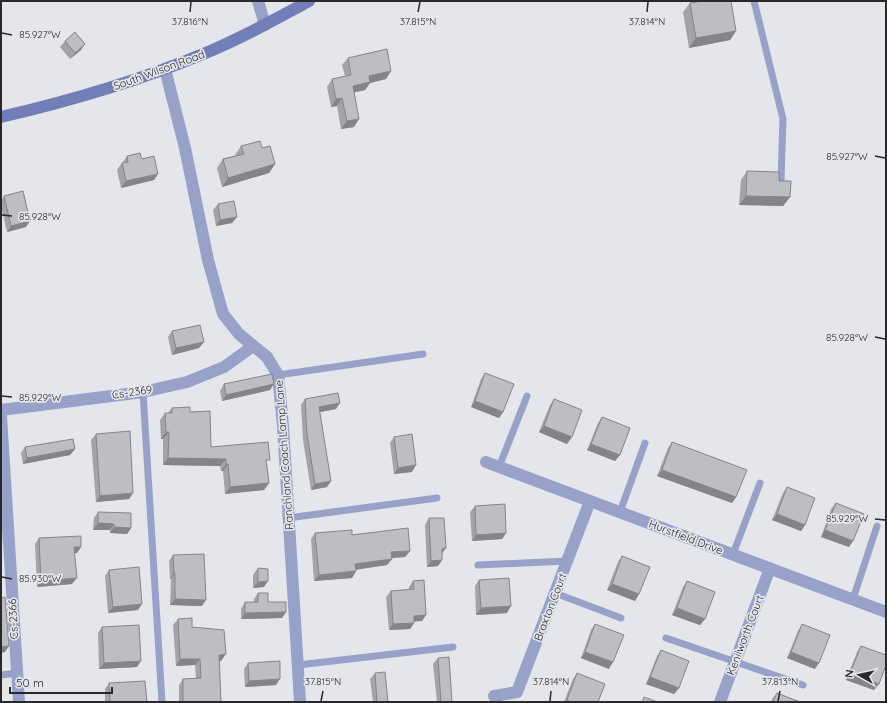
<svg xmlns="http://www.w3.org/2000/svg" width="887" height="703" viewBox="0 0 887 703" font-family="Quicksand,sans-serif">
  <style>
    .lines { fill: none; stroke-linecap: round; stroke-linejoin: round }
    .lane { stroke: #98a1c8; stroke-width: 7 }
    .street { stroke: #98a1c8; stroke-width: 12 }
    .secondary { stroke: #727eb7; stroke-width: 12 }
    .wall { fill: #a3a3a8 }
    .shaded-wall { fill: #848588 }
    .building { fill: #bdbec3; stroke: #848588 }
    .ticks { fill: none; stroke: #29292b; stroke-width: 1.5 }
    .labels { text-anchor: middle; dominant-baseline: central; stroke-width: 3.5; stroke-linejoin: round; paint-order: stroke }
    .street-label { font-size: 11px; fill: #29292b; stroke: #e5e6eb }
    .ticks-label { font-size: 10px; text-anchor: middle; fill: #29292b; stroke: #e5e6eb; stroke-width: 3.5; stroke-linejoin: round; paint-order: stroke }
  </style>
  <rect width="100%" height="100%" fill="#e5e6eb"/>
  <g class="lines">
    <path class="lane" d="M 754,1 L 783,119 L 781,180
      M 278,375 L 423,354
      M 143,392 L 162,702
      M 499,467 L 527,396
      M 620,512 L 645,443
      M 288,518 L 437,498
      M 733,554 L 760,483
      M 478,565 L 567,561
      M 555,593 L 621,618
      M 853,599 L 877,526
      M 666,638 L 803,685
      M 298,665 L 453,647
      M 1,675 L 17,673"/>
    <path class="street" d="M 258,1 L 265,25
      M 165,69 L 185,148 L 208,260 L 223,314 L 239,334 L 267,357 L 278,375 L 283,426 L 300,702
      M 1,410 L 143,392 L 187,382 L 224,367 L 253,346
      M 1,416 L 19,702
      M 486,462 L 886,612
      M 494,696 L 517,692 L 590,501
      M 720,702 L 770,568"/>
    <path class="secondary" d="M 1,117 C 70,101 138,81 203,54 C 240,39 274,20 309,1"/>
  </g>
  <path class="wall" d="M 690,3 L 736,31 L 730,40 L 689,48 L 683,12 Z
    M 65,41 L 81,50 L 70,59 L 60,47 Z
    M 348,58 L 391,71 L 386,79 L 370,83 L 365,90 L 354,92 L 354,127 L 341,129 L 337,106 L 331,107 L 327,87 L 332,79 L 345,76 L 342,65 Z
    M 241,146 L 262,148 L 275,164 L 269,173 L 222,187 L 217,168 L 223,159 L 235,156 L 235,155 Z
    M 127,156 L 142,159 L 154,180 L 121,188 L 117,170 L 122,163 L 123,163 L 123,162 Z
    M 747,171 L 779,181 L 790,197 L 783,206 L 739,205 L 741,180 Z
    M 4,196 L 26,227 L 7,232 L 1,206 L 1,201 Z
    M 218,204 L 237,217 L 232,223 L 216,226 L 213,210 Z
    M 172,331 L 199,348 L 172,355 L 168,337 Z
    M 485,373 L 503,412 L 499,418 L 471,407 L 481,379 Z
    M 224,384 L 274,384 L 270,390 L 222,401 L 220,391 Z
    M 305,399 L 336,409 L 320,412 L 327,487 L 311,490 L 303,440 L 301,405 Z
    M 554,399 L 567,444 L 539,432 L 550,405 Z
    M 172,408 L 190,412 L 211,447 L 267,464 L 269,483 L 264,490 L 225,494 L 223,471 L 221,471 L 220,466 L 163,465 L 163,439 L 161,439 L 160,420 L 165,413 L 168,413 Z
    M 602,417 L 615,461 L 587,450 L 598,423 Z
    M 96,434 L 133,493 L 129,499 L 96,502 L 91,440 Z
    M 394,437 L 412,472 L 394,474 L 390,443 Z
    M 672,442 L 736,497 L 732,503 L 657,476 L 668,448 Z
    M 25,447 L 75,449 L 70,455 L 23,464 L 21,453 Z
    M 787,487 L 805,525 L 801,531 L 772,520 L 783,493 Z
    M 836,503 L 849,547 L 821,537 L 831,509 Z
    M 475,506 L 506,533 L 502,539 L 472,541 L 470,512 Z
    M 98,512 L 131,528 L 127,534 L 110,533 L 110,530 L 93,530 L 94,518 Z
    M 429,518 L 442,554 L 442,560 L 438,566 L 427,567 L 425,525 Z
    M 315,533 L 352,535 L 410,551 L 405,557 L 392,558 L 392,559 L 387,565 L 356,570 L 356,571 L 352,578 L 314,581 L 311,539 Z
    M 39,538 L 81,547 L 77,553 L 75,553 L 72,584 L 37,587 L 35,544 Z
    M 173,555 L 202,606 L 170,605 L 171,579 L 170,579 L 169,561 Z
    M 622,556 L 639,594 L 635,601 L 607,590 L 618,562 Z
    M 258,568 L 264,587 L 253,588 L 253,575 Z
    M 109,570 L 138,610 L 108,613 L 105,576 Z
    M 479,580 L 507,613 L 476,615 L 475,586 Z
    M 413,581 L 426,615 L 422,621 L 414,621 L 414,623 L 410,629 L 389,630 L 386,597 L 391,591 L 409,590 L 409,587 Z
    M 687,581 L 705,619 L 700,625 L 672,615 L 683,587 Z
    M 258,593 L 268,602 L 286,612 L 282,618 L 241,619 L 241,609 L 245,602 L 254,602 L 254,599 Z
    M 178,619 L 192,627 L 221,661 L 219,661 L 221,702 L 225,702 L 179,702 L 179,685 L 183,679 L 196,678 L 195,665 L 176,666 L 173,625 Z
    M 595,624 L 609,669 L 581,658 L 591,630 Z
    M 802,624 L 815,669 L 787,658 L 798,631 Z
    M 102,627 L 137,667 L 99,669 L 98,633 Z
    M 861,646 L 874,690 L 846,680 L 857,652 Z
    M 661,650 L 679,688 L 674,694 L 646,684 L 657,656 Z
    M 438,658 L 452,702 L 437,702 L 433,664 Z
    M 248,663 L 276,685 L 245,687 L 244,669 Z
    M 375,673 L 388,702 L 373,702 L 370,679 Z
    M 577,673 L 598,702 L 564,702 L 573,679 Z
    M 109,683 L 147,702 L 105,702 L 105,689 Z
    M 777,693 L 800,702 L 771,702 L 772,699 Z"/>
  <path class="shaded-wall" d="M 736,31 L 730,40 L 689,48 L 696,38 Z
    M 85,44 L 81,50 L 70,59 L 75,53 Z
    M 391,71 L 386,79 L 370,83 L 365,90 L 347,94 L 353,86 L 369,76 Z
    M 342,98 L 337,106 L 331,107 L 336,99 Z
    M 359,119 L 354,127 L 341,129 L 347,121 Z
    M 275,164 L 269,173 L 222,187 L 228,178 Z
    M 158,174 L 154,180 L 121,188 L 126,181 Z
    M 746,196 L 790,197 L 783,206 L 739,205 Z
    M 237,217 L 232,223 L 216,226 L 220,220 Z
    M 30,221 L 26,227 L 7,232 L 11,226 Z
    M 204,342 L 199,348 L 172,355 L 176,348 Z
    M 274,384 L 270,390 L 222,401 L 226,395 Z
    M 475,401 L 503,412 L 499,418 L 471,407 Z
    M 340,403 L 336,409 L 315,413 L 319,407 Z
    M 544,426 L 572,437 L 567,444 L 539,432 Z
    M 166,432 L 169,432 L 163,439 L 161,439 Z
    M 591,444 L 620,455 L 615,461 L 587,450 Z
    M 75,449 L 70,455 L 23,464 L 27,458 Z
    M 168,458 L 226,459 L 220,466 L 163,465 Z
    M 226,464 L 228,464 L 223,471 L 221,471 Z
    M 416,465 L 412,472 L 394,474 L 398,468 Z
    M 662,470 L 736,497 L 732,503 L 657,476 Z
    M 331,481 L 327,487 L 311,490 L 315,484 Z
    M 269,483 L 264,490 L 225,494 L 230,487 Z
    M 133,493 L 129,499 L 96,502 L 100,496 Z
    M 777,514 L 805,525 L 801,531 L 772,520 Z
    M 98,523 L 114,524 L 110,530 L 93,530 Z
    M 114,527 L 131,528 L 127,534 L 110,533 Z
    M 825,530 L 853,541 L 849,547 L 821,537 Z
    M 506,533 L 502,539 L 472,541 L 476,535 Z
    M 74,547 L 81,547 L 77,553 L 70,553 Z
    M 446,548 L 441,555 L 442,549 Z
    M 410,551 L 405,557 L 386,558 L 391,552 Z
    M 392,559 L 387,565 L 351,570 L 355,564 Z
    M 442,560 L 438,566 L 427,567 L 431,561 Z
    M 356,571 L 352,578 L 314,581 L 319,575 Z
    M 174,573 L 175,573 L 171,579 L 170,579 Z
    M 77,578 L 72,584 L 37,587 L 41,581 Z
    M 268,581 L 264,587 L 253,588 L 258,582 Z
    M 612,584 L 639,594 L 635,601 L 607,590 Z
    M 175,599 L 206,600 L 202,606 L 170,605 Z
    M 142,604 L 138,610 L 108,613 L 113,607 Z
    M 511,606 L 507,613 L 476,615 L 481,608 Z
    M 677,608 L 705,619 L 700,625 L 672,615 Z
    M 286,612 L 282,618 L 241,619 L 245,613 Z
    M 426,615 L 422,621 L 409,622 L 414,616 Z
    M 414,623 L 410,629 L 389,630 L 393,624 Z
    M 9,646 L 5,652 L 1,653 L 1,647 Z
    M 585,652 L 613,662 L 609,669 L 581,658 Z
    M 791,652 L 819,663 L 815,669 L 787,658 Z
    M 226,654 L 221,661 L 215,661 L 219,655 Z
    M 180,659 L 200,659 L 195,665 L 176,666 Z
    M 141,661 L 137,667 L 99,669 L 104,663 Z
    M 850,673 L 879,684 L 874,690 L 846,680 Z
    M 650,677 L 679,688 L 674,694 L 646,684 Z
    M 280,679 L 276,685 L 245,687 L 249,681 Z"/>
  <path class="building" d="M 702,1 L 731,1 L 736,31 L 696,38 L 690,3 Z
    M 75,32 L 85,44 L 75,53 L 65,41 Z
    M 387,49 L 391,71 L 369,76 L 370,82 L 353,86 L 359,119 L 347,121 L 342,98 L 336,99 L 332,79 L 351,75 L 348,58 Z
    M 260,141 L 262,148 L 270,146 L 275,164 L 228,178 L 223,159 L 244,154 L 241,146 Z
    M 140,153 L 142,159 L 154,156 L 158,174 L 126,181 L 122,163 L 128,162 L 127,156 Z
    M 747,171 L 779,172 L 779,181 L 791,181 L 790,197 L 746,196 Z
    M 23,191 L 30,221 L 11,226 L 4,196 Z
    M 234,201 L 237,217 L 220,220 L 218,204 Z
    M 200,325 L 204,342 L 176,348 L 172,331 Z
    M 485,373 L 514,384 L 503,412 L 475,401 Z
    M 272,374 L 274,384 L 226,395 L 224,384 Z
    M 338,393 L 340,403 L 319,407 L 331,481 L 315,484 L 307,434 L 305,399 Z
    M 554,399 L 582,410 L 572,437 L 544,426 Z
    M 190,407 L 190,412 L 210,411 L 211,447 L 268,442 L 270,460 L 266,460 L 269,483 L 230,487 L 228,464 L 226,464 L 226,459 L 168,458 L 169,432 L 166,432 L 165,413 L 172,413 L 172,408 Z
    M 602,417 L 630,428 L 620,455 L 591,444 Z
    M 130,431 L 133,493 L 100,496 L 96,434 Z
    M 412,434 L 416,465 L 398,468 L 394,437 Z
    M 73,439 L 75,449 L 27,458 L 25,447 Z
    M 672,442 L 747,470 L 736,497 L 662,470 Z
    M 787,487 L 815,498 L 805,525 L 777,514 Z
    M 836,503 L 864,514 L 853,541 L 825,530 Z
    M 505,504 L 506,533 L 476,535 L 475,506 Z
    M 98,512 L 131,513 L 131,528 L 114,527 L 114,524 L 98,523 Z
    M 429,518 L 444,518 L 446,548 L 442,549 L 442,560 L 431,561 Z
    M 408,528 L 410,551 L 391,552 L 392,559 L 355,564 L 356,571 L 319,575 L 315,533 L 352,530 L 352,535 Z
    M 81,536 L 81,547 L 74,547 L 77,578 L 41,581 L 39,538 Z
    M 204,554 L 206,600 L 175,599 L 175,573 L 174,573 L 173,555 Z
    M 622,556 L 650,567 L 639,594 L 612,584 Z
    M 139,567 L 142,604 L 113,607 L 109,570 Z
    M 258,568 L 268,569 L 268,581 L 258,582 Z
    M 509,578 L 511,606 L 481,608 L 479,580 Z
    M 424,580 L 426,615 L 414,616 L 414,623 L 393,624 L 391,591 L 414,589 L 413,581 Z
    M 687,581 L 715,592 L 705,619 L 677,608 Z
    M 258,593 L 268,593 L 268,602 L 286,602 L 286,612 L 245,613 L 245,602 L 258,602 Z
    M 5,597 L 9,646 L 1,647 L 1,598 Z
    M 192,618 L 192,627 L 224,630 L 226,654 L 219,655 L 221,702 L 225,702 L 183,702 L 183,679 L 201,678 L 200,659 L 180,659 L 178,619 Z
    M 595,624 L 624,635 L 613,662 L 585,652 Z
    M 802,624 L 830,635 L 819,663 L 791,652 Z
    M 139,625 L 141,661 L 104,663 L 102,627 Z
    M 861,646 L 886,655 L 886,665 L 879,684 L 850,673 Z
    M 661,650 L 689,661 L 679,688 L 650,677 Z
    M 449,657 L 452,702 L 441,702 L 438,658 Z
    M 280,661 L 280,679 L 249,681 L 248,663 Z
    M 385,672 L 388,702 L 377,702 L 375,673 Z
    M 577,673 L 605,684 L 598,702 L 571,702 L 567,700 Z
    M 145,681 L 147,702 L 110,702 L 109,683 Z
    M 777,693 L 800,702 L 773,702 Z
    M 644,697 L 658,702 L 642,702 Z"/>
  <path class="ticks" d="M 190,12 L 191,2M 418,12 L 420,2M 647,12 L 648,2M 2,33 L 12,35M 875,156 L 885,158M 2,215 L 12,216M 875,337 L 885,339M 2,396 L 12,397M 875,519 L 885,520M 2,577 L 12,579M 321,701 L 323,691M 550,701 L 551,691M 778,701 L 780,691"/>
  <g class="labels">
    <g class="street-label">
      <text transform="translate(159 70) rotate(-20)">South Wilson Road</text>
      <text transform="translate(132 392) rotate(-8)">Cs-2369</text>
      <text transform="translate(284 455) rotate(-94)">Ranchland Coach Lamp Lane</text>
      <text transform="translate(686 537) rotate(21)">Hurstfield Drive</text>
      <text transform="translate(550 607) rotate(-69)">Braxton Court</text>
      <text transform="translate(13 619) rotate(-93)">Cs-2366</text>
      <text transform="translate(745 635) rotate(-69)">Kenilworth Court</text>
    </g>
  </g>
  <g class="ticks-label">
    <text x="190" y="25">37.816°N</text>
    <text x="418" y="25">37.815°N</text>
    <text x="647" y="25">37.814°N</text>
    <text x="40" y="38">85.927°W</text>
    <text x="847" y="160">85.927°W</text>
    <text x="40" y="220">85.928°W</text>
    <text x="847" y="341">85.928°W</text>
    <text x="40" y="401">85.929°W</text>
    <text x="847" y="522">85.929°W</text>
    <text x="40" y="582">85.930°W</text>
    <text x="323" y="685">37.815°N</text>
    <text x="551" y="685">37.814°N</text>
    <text x="780" y="685">37.813°N</text>
  </g>
  <rect width="887" height="703" fill="none" stroke="#29292b" stroke-width="4"/>
  <g transform="translate(859 675) rotate(278)" stroke="#e5e6eb" stroke-width="3" paint-order="stroke">
  <path d="M0-3L7 15L0 10L-7 15Z" fill="#29292b"/>
  <text y="-6" font-size="11" font-weight="bold" text-anchor="middle" fill="#29292b">N</text>
  </g>
  <path d="M10 687v6h102v-6" fill="none" stroke="#29292b" stroke-width="2"/>
  <text x="16" y="687" font-size="12" fill="#29292b" stroke="#e5e6eb" stroke-width="3" paint-order="stroke">50 m</text>
</svg>
